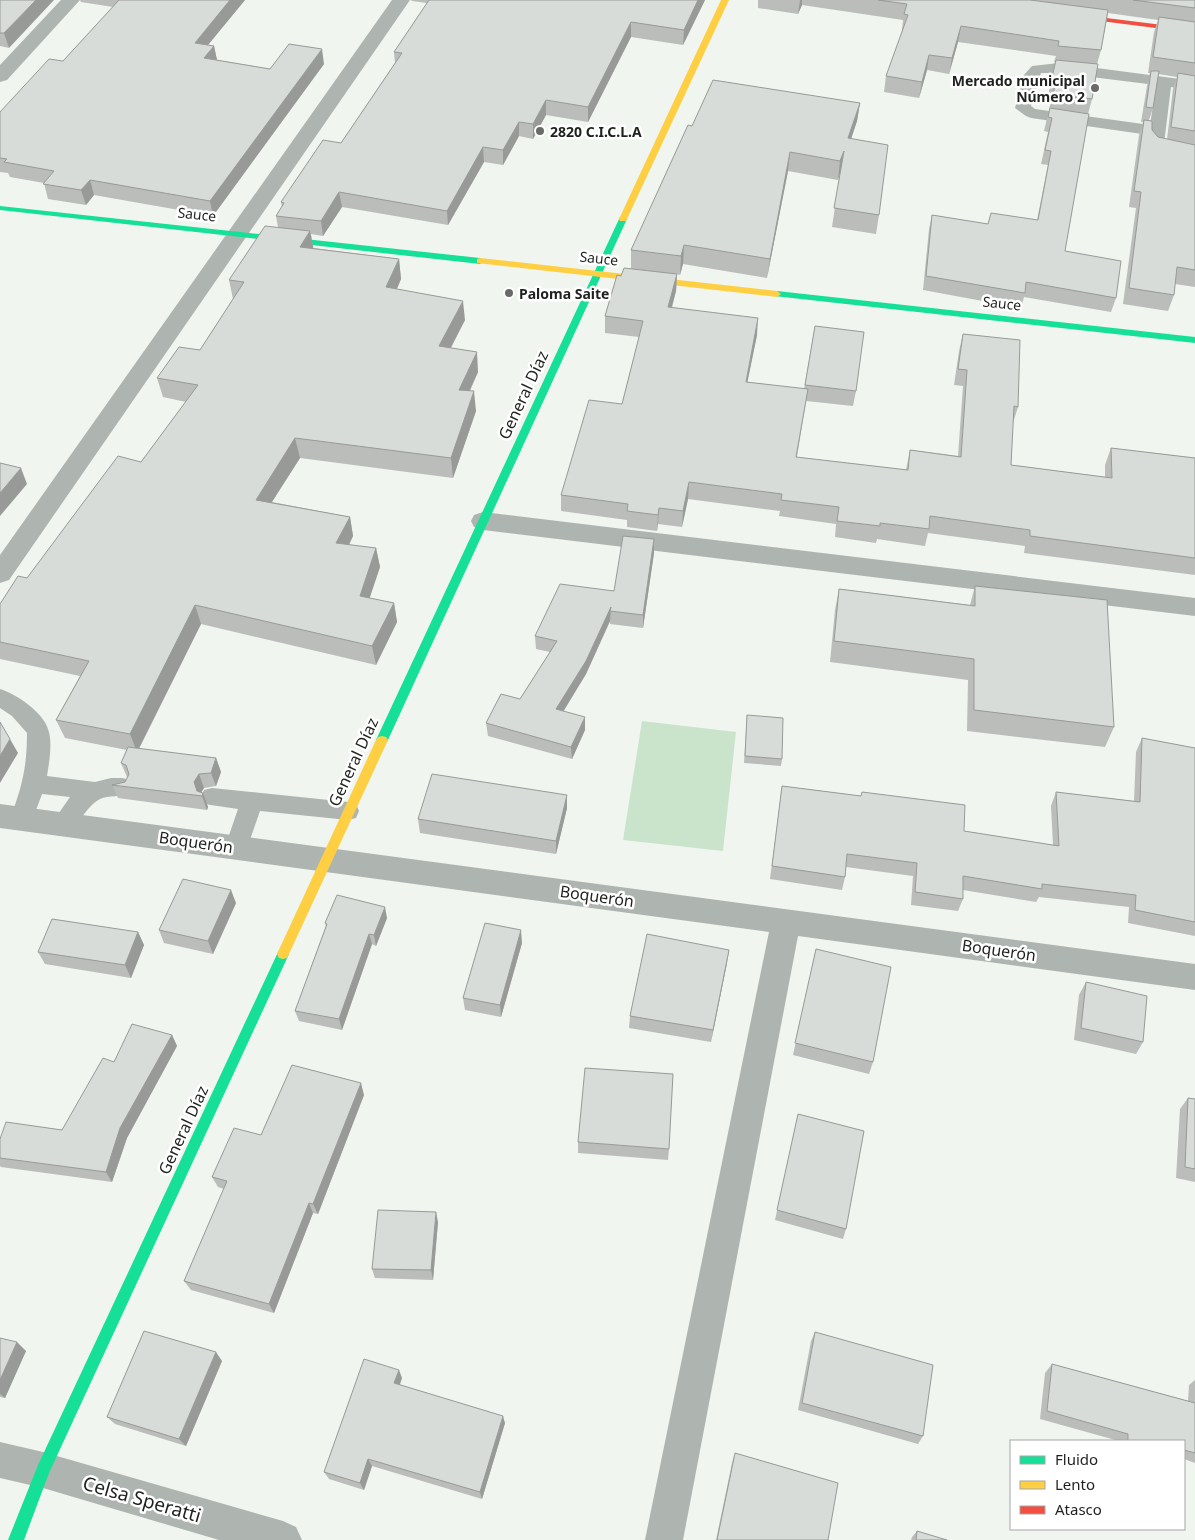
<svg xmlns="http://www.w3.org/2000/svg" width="1195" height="1540" viewBox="0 0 1195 1540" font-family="'Noto Sans',sans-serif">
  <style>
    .green { fill: #cae4cc }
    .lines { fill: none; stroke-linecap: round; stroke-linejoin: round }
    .lane { fill: #aeb4af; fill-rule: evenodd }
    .street { fill: #aeb4af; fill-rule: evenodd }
    .fast { fill: #16e098; fill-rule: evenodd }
    .slow { fill: #ffcf43; fill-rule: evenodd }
    .jam { fill: #f24e42; fill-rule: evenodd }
    .wall { fill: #babdba; fill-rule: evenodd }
    .shaded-wall { fill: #979a97 }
    .building { fill: #d8dcd8; stroke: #979a97 }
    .poi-dot { fill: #686b68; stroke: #fff; stroke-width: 2 }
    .labels { text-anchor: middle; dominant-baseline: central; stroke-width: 5; stroke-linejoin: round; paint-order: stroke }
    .far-poi-label { font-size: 14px; font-weight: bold; fill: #1e211e; stroke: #fff; text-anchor: start }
    .far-street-label { font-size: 14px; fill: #1e211e; stroke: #fff }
    .street-label { font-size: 16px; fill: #1e211e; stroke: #fff }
    .near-street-label { font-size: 19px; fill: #1e211e; stroke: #fff }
  </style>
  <rect width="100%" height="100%" fill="#f0f5f0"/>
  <path class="green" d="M 642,721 L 736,732 L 723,851 L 623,840 Z"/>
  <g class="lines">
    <path class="lane" d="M 1059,63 L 1195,81 L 1195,91 L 1171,87 L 1164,144 L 1195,150 L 1195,160 L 1153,151 L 1148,145 L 1149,135 L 1031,118 L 1026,116 L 1015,108 L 1024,75 L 1032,66 ZM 1041,73 L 1059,73 L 1156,85 L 1150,125 L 1035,109 L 1031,106 Z
      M 0,689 C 16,694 43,712 48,729 C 53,742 49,763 47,776 L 95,782 L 111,778 L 122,778 L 130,780 L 133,787 L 130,794 C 120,797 109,795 100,799 C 82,808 77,837 56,830 L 52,823 L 70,797 L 42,794 L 30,826 L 22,829 L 14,826 L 10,819 C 22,787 27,767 27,733 L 12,716 L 0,708 Z
      M 212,788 L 348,802 L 356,804 L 359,811 L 356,818 L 348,820 L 260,811 L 245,854 L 237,857 L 229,854 L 225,847 L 238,809 L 204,804 L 201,797 L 204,790 Z"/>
    <path class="street" d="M 61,0 L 80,0 L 7,80 L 0,82 L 0,65 Z
      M 392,0 L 410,0 L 9,580 L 0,583 L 0,555 Z
      M 483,512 L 1195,598 L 1195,616 L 483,530 L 474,527 L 471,521 L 474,515 Z
      M 0,804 L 1195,964 L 1195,990 L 798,936 L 683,1540 L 645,1540 L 769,932 L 0,828 Z
      M 0,1442 L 43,1452 L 283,1521 L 296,1527 L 302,1540 L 219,1540 L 43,1488 L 0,1478 Z"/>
    <path class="fast" d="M 0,206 L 480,258 L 484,261 L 480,264 L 0,210 Z
      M 620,217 L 626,217 L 627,219 L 388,740 L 386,743 L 378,743 L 376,740 Z
      M 777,291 L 1195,337 L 1195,343 L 774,296 L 773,294 Z
      M 283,949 L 287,950 L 289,954 L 49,1473 L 24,1540 L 8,1540 L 38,1465 L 279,950 Z"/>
    <path class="slow" d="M 721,0 L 729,0 L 627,219 L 626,221 L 620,221 L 619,219 Z
      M 480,258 L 777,291 L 781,294 L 777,297 L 477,263 L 477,259 Z
      M 382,736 L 386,737 L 388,740 L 289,954 L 287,958 L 283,959 L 279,958 L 277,954 L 376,740 L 378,737 Z"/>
    <path class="jam" d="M 1066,13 L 1195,29 L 1195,33 L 1069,17 L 1066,17 Z"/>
  </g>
  <path class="wall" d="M 0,0 L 9,48 L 0,46 Z
    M 80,0 L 245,0 L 208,45 L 214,46 L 217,60 L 270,69 L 324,64 L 213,216 L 94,195 L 86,205 L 48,199 L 44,183 L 10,177 L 8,173 L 0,172 L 0,112 L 63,61 L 113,7 L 81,2 Z
    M 411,0 L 705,0 L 683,45 L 631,37 L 588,122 L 546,115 L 533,139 L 519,136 L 503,165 L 484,162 L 448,225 L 342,207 L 323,236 L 311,234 L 313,248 L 399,259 L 401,279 L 397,289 L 465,320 L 451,348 L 478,372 L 470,391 L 476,411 L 453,478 L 300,458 L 272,502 L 350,517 L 353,536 L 349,545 L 376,548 L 380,567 L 369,598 L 394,603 L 397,622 L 376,665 L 201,624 L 139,749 L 216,758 L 221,772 L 216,786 L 204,788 L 201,792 L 208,807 L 207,810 L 118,798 L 112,785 L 125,782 L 127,777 L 121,763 L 127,750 L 65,738 L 56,720 L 80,676 L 0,659 L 0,604 L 27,578 L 141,462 L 186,402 L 163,397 L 157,378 L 200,350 L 233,299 L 229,280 L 278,227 L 276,216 L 282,207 L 281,202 L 341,143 L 395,63 L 394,52 L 427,3 L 412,1 Z
    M 758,0 L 1195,0 L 1195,287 L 1175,284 L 1174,295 L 1168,311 L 1123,304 L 1136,208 L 1129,207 L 1139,135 L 1143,122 L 1141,122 L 1147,86 L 1150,73 L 1148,73 L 1154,32 L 1158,20 L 1108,13 L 1101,50 L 1097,64 L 1092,99 L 1088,114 L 1065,251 L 1116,298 L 1111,312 L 1024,297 L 1021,308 L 923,290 L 929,229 L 932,215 L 988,224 L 1037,220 L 1048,165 L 1041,164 L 1048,132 L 1044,131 L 1051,101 L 1047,101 L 1055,62 L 1054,62 L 1056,56 L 958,42 L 949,74 L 927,70 L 919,98 L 884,92 L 886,76 L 903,30 L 902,30 L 903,20 L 802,5 L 798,14 L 758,8 ZM 1158,74 L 1177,77 L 1173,89 L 1167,139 L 1158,137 L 1152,130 L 1149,120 L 1153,108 Z
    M 860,103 L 857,121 L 851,139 L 879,215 L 876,234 L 832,227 L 840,173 L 838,180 L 788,171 L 767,278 L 683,264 L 680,275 L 677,274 L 676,291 L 672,308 L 757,335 L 747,382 L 804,389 L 815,326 L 856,391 L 853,406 L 806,401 L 797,457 L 906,470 L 910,450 L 958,456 L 963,386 L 954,385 L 959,351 L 963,334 L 1018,407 L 1013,423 L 1011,465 L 1105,477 L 1105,465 L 1111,448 L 1195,458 L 1195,575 L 1024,553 L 1025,546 L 928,533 L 925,546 L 877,539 L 876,543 L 835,537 L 836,524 L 779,516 L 780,511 L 688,499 L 682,527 L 658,524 L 657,531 L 627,527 L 627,520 L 561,511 L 561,495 L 622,404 L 639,337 L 605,333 L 605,316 L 621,276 L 631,269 L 631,250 L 692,126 Z
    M 654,539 L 654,553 L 643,628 L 610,624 L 610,621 L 586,674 L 563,711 L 585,730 L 572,759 L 488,736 L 486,723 L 520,699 L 550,652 L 536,649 L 535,636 L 614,591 Z
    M 975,586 L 1114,727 L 1105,747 L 967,731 L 968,680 L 830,662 L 835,610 L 839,589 L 970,605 Z
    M 747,715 L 782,759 L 781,766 L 744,763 Z
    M 1142,738 L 1195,748 L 1195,936 L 1128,923 L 1129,907 L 1039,897 L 1036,902 L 963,890 L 963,899 L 958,911 L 911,905 L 913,876 L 846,867 L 845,877 L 842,890 L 770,879 L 782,786 L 861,796 L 862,792 L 964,831 L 1053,845 L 1051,806 L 1056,792 L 1134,801 L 1136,752 Z
    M 567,808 L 556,854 L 420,833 L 418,819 Z
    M 236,903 L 213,954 L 164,943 L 159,930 Z
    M 387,918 L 376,946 L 372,944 L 342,1030 L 299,1021 L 295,1011 L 326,926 L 325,923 Z
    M 138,932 L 144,945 L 131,978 L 45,964 L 38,952 Z
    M 522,943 L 501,1017 L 465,1010 L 463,998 Z
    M 816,949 L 873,1062 L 869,1074 L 793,1055 Z
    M 727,963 L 711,1042 L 629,1028 L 630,1016 Z
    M 1086,982 L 1143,1042 L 1136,1054 L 1074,1040 L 1079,995 Z
    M 172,1035 L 177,1046 L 127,1138 L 112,1182 L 1,1167 L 0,1166 L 0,1139 L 62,1130 L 114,1062 Z
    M 364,1095 L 318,1214 L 313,1213 L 274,1313 L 191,1290 L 184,1281 L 224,1189 L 218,1187 L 212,1177 L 261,1135 Z
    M 1188,1098 L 1195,1099 L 1195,1182 L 1176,1178 L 1180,1109 Z
    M 798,1114 L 846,1229 L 843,1239 L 775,1220 Z
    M 578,1142 L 669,1149 L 668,1160 L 578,1153 Z
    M 438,1222 L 433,1280 L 375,1278 L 372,1269 Z
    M 815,1332 L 923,1436 L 918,1444 L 798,1410 L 811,1341 Z
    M 0,1338 L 26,1351 L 5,1398 L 0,1397 Z
    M 222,1361 L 186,1446 L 115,1424 L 107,1417 Z
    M 1052,1364 L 1188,1401 L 1189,1385 L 1195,1380 L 1195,1463 L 1184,1459 L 1184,1441 L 1119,1441 L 1040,1419 L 1045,1373 Z
    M 402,1378 L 400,1385 L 505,1423 L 482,1499 L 372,1466 L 364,1490 L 329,1479 L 324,1472 Z
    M 735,1453 L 828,1540 L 716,1540 L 732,1463 Z
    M 917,1531 L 947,1540 L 911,1540 L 912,1537 Z"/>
  <path class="shaded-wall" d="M 36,0 L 54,0 L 9,48 L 4,33 Z
    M 230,0 L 245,0 L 198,57 L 195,43 Z
    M 698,0 L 705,0 L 683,45 L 684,30 Z
    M 800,0 L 802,0 L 802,5 L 798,14 Z
    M 631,22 L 631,37 L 588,122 L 588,107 Z
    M 961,26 L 958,42 L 949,74 L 952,58 Z
    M 214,46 L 217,60 L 204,58 Z
    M 322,49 L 324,64 L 213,216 L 210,201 Z
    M 929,55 L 927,70 L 919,98 L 922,82 Z
    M 546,100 L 546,115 L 533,139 L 533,124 Z
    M 860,103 L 857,121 L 845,157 L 848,138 Z
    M 519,122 L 519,136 L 503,165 L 503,150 Z
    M 483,147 L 484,162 L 448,225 L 447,211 Z
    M 844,151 L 841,170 L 838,180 L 840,161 Z
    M 790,152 L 788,171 L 767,278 L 770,259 Z
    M 90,180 L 94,195 L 86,205 L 81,190 Z
    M 339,192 L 342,207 L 323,236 L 321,221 Z
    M 310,231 L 314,251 L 300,247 Z
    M 684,245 L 683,264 L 680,275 L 681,256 Z
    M 399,259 L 401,279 L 389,307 L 386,287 Z
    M 677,274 L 676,291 L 667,324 L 668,307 Z
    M 463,301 L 465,320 L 441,366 L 439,346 Z
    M 758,318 L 757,335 L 744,399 L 746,382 Z
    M 477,352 L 478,372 L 461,409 L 459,390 Z
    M 474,391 L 476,411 L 453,478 L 451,458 Z
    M 295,438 L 300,458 L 261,519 L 256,500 Z
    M 21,468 L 27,484 L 0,516 L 0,493 Z
    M 689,482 L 688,499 L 682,527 L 683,511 Z
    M 659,508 L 658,524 L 657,531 L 658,515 Z
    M 350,517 L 353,536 L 340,563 L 336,543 Z
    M 654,539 L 654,553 L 643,628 L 643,615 Z
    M 376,548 L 380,567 L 364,615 L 360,596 Z
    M 394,603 L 397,622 L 376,665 L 372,646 Z
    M 195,605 L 201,624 L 137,752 L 130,734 Z
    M 611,607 L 610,621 L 586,674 L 557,722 L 556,709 Z
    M 585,717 L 585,730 L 572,759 L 571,747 Z
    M 10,739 L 18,753 L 0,783 L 0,756 Z
    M 216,758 L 221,772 L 216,786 L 211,773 Z
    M 199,774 L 204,788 L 199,796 L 194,782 Z
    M 203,793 L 208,807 L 207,810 L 202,796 Z
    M 567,795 L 567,808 L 556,854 L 556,841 Z
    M 231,890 L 236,903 L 213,954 L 208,941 Z
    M 385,907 L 387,918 L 376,946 L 374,935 Z
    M 521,930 L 522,943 L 501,1017 L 500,1005 Z
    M 138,932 L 144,945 L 131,978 L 125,965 Z
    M 369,934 L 372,944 L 342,1030 L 339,1019 Z
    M 729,950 L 727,963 L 711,1042 L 713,1030 Z
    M 172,1035 L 177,1046 L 127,1138 L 112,1182 L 106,1172 L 120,1128 Z
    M 361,1083 L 364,1095 L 318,1214 L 313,1204 Z
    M 309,1203 L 313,1213 L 274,1313 L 269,1304 Z
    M 436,1212 L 438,1222 L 433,1280 L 431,1270 Z
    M 17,1342 L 26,1351 L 5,1398 L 0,1394 L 0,1380 Z
    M 216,1352 L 222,1361 L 186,1446 L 179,1439 Z
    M 399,1370 L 402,1378 L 397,1391 L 394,1383 Z
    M 503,1416 L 505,1423 L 482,1499 L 480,1492 Z
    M 368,1459 L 372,1466 L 364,1490 L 360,1483 Z"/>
  <path class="building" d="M 0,0 L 36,0 L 4,33 L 0,33 Z
    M 119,0 L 230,0 L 195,43 L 214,46 L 204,58 L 270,69 L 289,44 L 322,49 L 210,201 L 90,180 L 81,190 L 43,184 L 54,171 L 4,162 L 7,159 L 0,158 L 0,112 L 49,59 L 63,61 Z
    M 429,0 L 698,0 L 684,30 L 631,22 L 588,107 L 546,100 L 533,124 L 519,122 L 503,150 L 483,147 L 447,211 L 339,192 L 321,221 L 276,216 L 284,203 L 281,202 L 323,140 L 341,143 L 402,53 L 394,52 Z
    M 878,0 L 1030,0 L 1108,10 L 1101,50 L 1058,46 L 1059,41 L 961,26 L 952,58 L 929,55 L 922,82 L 886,76 L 908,15 L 904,14 L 907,4 Z
    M 1133,0 L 1195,0 L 1195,8 Z
    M 1159,17 L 1195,22 L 1195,63 L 1153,57 Z
    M 1056,60 L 1098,64 L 1092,99 L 1053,94 L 1055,86 L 1050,86 Z
    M 1151,71 L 1159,71 L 1153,108 L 1146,107 Z
    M 1178,73 L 1195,76 L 1195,131 L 1171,127 Z
    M 713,80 L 860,103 L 848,138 L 888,145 L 879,215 L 834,208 L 844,151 L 840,161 L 790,152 L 770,259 L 684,245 L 681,256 L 631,250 L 688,125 L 692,126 Z
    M 1050,108 L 1089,114 L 1065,251 L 1121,261 L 1116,298 L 1026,282 L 1025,293 L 926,276 L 932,215 L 988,224 L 991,213 L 1038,220 L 1051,151 L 1045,150 L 1052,118 L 1048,117 Z
    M 1144,120 L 1152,121 L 1152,130 L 1158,137 L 1195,145 L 1195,270 L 1177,267 L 1174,295 L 1129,288 L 1141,192 L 1134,191 Z
    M 265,226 L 310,231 L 300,247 L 399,259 L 386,287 L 463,301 L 439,346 L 477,352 L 459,390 L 474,391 L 451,458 L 295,438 L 256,500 L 350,517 L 336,543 L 376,548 L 360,596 L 394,603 L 372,646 L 195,605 L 130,734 L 56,720 L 89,661 L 0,642 L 0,604 L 18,576 L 27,578 L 118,456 L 141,462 L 198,385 L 157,378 L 179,347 L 200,350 L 244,282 L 229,280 Z
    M 624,268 L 677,274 L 668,307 L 758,318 L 746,382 L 808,389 L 796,457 L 908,470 L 910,450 L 961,457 L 967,370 L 958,369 L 963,334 L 1020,340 L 1018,407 L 1014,406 L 1011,465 L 1112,478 L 1111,448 L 1195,458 L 1195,558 L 1030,536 L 1030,530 L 930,516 L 929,529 L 880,523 L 880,526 L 837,521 L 839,507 L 781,500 L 782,494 L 689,482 L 683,511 L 659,508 L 658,515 L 627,511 L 628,504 L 561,495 L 589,400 L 622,404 L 643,321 L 605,316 L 617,275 L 621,276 Z
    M 815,326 L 864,332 L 856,391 L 805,385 Z
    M 0,463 L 21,468 L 0,493 Z
    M 623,536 L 654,539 L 643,615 L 610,611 L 611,607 L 586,661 L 556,709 L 585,717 L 571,747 L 486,723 L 501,694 L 520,699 L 557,641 L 535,636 L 560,584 L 614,591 Z
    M 975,586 L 1107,600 L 1114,727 L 974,710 L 974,659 L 834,641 L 839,589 L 975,606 Z
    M 747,715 L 783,718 L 782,759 L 745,756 Z
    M 0,722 L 10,739 L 0,756 Z
    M 1142,738 L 1195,748 L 1195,922 L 1135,910 L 1136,895 L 1042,884 L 1042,889 L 963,876 L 963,899 L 915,892 L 917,863 L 847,854 L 845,877 L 772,866 L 782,786 L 861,796 L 862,792 L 965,805 L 964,831 L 1059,846 L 1056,792 L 1140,802 Z
    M 128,747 L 216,758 L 211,773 L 199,774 L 194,782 L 197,791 L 203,793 L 202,796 L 112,785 L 125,782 L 129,774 L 126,765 L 121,763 Z
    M 432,774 L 567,795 L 556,841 L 418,819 Z
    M 183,879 L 231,890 L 208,941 L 159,930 Z
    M 337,895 L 385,907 L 374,935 L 369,934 L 339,1019 L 295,1011 L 327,924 L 325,923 Z
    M 52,919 L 138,932 L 125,965 L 38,952 Z
    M 485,923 L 521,930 L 500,1005 L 463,998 Z
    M 647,934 L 729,950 L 713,1030 L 630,1016 Z
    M 816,949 L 891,967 L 873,1062 L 795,1043 Z
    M 1086,982 L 1147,996 L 1143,1042 L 1081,1028 Z
    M 132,1024 L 172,1035 L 120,1128 L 106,1172 L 0,1158 L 0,1139 L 6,1122 L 62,1130 L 103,1058 L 114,1062 Z
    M 292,1065 L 361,1083 L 313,1204 L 309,1203 L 269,1304 L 184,1281 L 227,1181 L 212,1177 L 234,1128 L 261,1135 Z
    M 585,1068 L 673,1074 L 669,1149 L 578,1142 Z
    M 1188,1098 L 1195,1099 L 1195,1169 L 1185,1167 Z
    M 798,1114 L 864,1131 L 846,1229 L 777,1210 Z
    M 378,1210 L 436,1212 L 431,1270 L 372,1269 Z
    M 144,1331 L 216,1352 L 179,1439 L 107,1417 Z
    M 815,1332 L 933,1365 L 923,1436 L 802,1403 Z
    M 0,1338 L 17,1342 L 0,1380 Z
    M 364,1359 L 399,1370 L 394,1383 L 503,1416 L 480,1492 L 368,1459 L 360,1483 L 324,1472 Z
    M 1052,1364 L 1195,1403 L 1195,1453 L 1184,1450 L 1184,1441 L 1128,1441 L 1128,1434 L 1047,1411 Z
    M 735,1453 L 838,1483 L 828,1540 L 717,1540 Z
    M 917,1531 L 947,1540 L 916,1540 Z"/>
  <g class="poi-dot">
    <circle cx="1095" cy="88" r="5"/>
    <circle cx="540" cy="131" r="5"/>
    <circle cx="509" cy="293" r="5"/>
  </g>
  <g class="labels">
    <g class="far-poi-label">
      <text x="1085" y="80" text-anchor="end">Mercado municipal<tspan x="1085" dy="16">Número 2</tspan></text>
      <text x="550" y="131">2820 C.I.C.L.A</text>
      <text x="519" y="293">Paloma Saite</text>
    </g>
    <g class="far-street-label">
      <text transform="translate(197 214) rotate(6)">Sauce</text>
      <text transform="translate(599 258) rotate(6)">Sauce</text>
      <text transform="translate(1002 303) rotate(6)">Sauce</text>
    </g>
    <g class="street-label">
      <text transform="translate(523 395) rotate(-65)">General Díaz</text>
      <text transform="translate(353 762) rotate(-65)">General Díaz</text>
      <text transform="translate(196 842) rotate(8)">Boquerón</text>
      <text transform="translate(597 896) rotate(8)">Boquerón</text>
      <text transform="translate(999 950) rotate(8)">Boquerón</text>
      <text transform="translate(183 1130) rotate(-65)">General Díaz</text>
    </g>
    <g class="near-street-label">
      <text transform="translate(142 1499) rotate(16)">Celsa Speratti</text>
    </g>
  </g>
  <rect x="1010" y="1440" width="175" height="90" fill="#ffffff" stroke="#a5a6a5"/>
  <rect x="1020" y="1456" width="25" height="8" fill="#16e098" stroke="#a5a6a5"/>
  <text x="1055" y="1465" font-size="15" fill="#1e211e">Fluido</text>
  <rect x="1020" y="1481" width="25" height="8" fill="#ffcf43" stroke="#a5a6a5"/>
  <text x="1055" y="1490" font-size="15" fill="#1e211e">Lento</text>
  <rect x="1020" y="1506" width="25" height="8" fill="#f24e42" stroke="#a5a6a5"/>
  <text x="1055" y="1515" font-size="15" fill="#1e211e">Atasco</text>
</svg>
